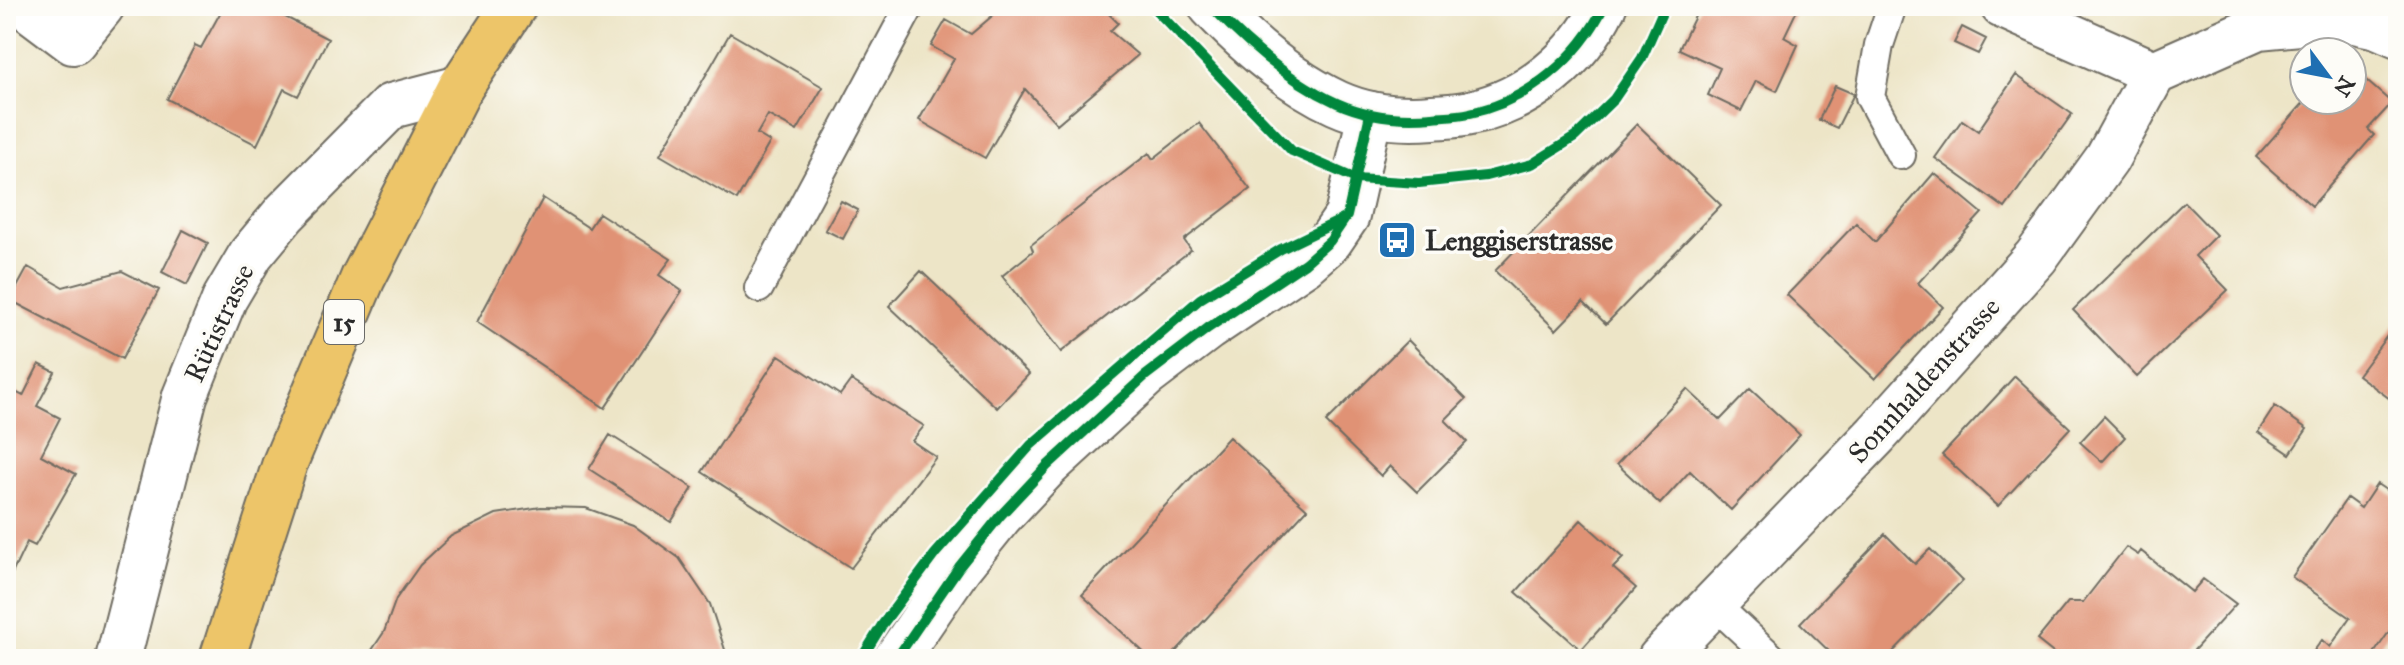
<svg xmlns="http://www.w3.org/2000/svg" width="2404" height="665" viewBox="0 0 2404 665" font-family="'IM FELL Great Primer',serif">
  <style>
    .building { fill: #e09274 }
    .lines { fill: none; stroke-linecap: round; stroke-linejoin: round }
    .service-casing { stroke: #6f6c62; stroke-width: 32 }
    .minor-casing { stroke: #6f6c62; stroke-width: 48 }
    .tertiary-casing { stroke: #6f6c62; stroke-width: 48 }
    .primary-casing { stroke: #6f6c62; stroke-width: 48 }
    .service { stroke: #fff; stroke-width: 28 }
    .minor { stroke: #fff; stroke-width: 44 }
    .tertiary { stroke: #fff; stroke-width: 44 }
    .primary { stroke: #edc569; stroke-width: 44 }
    .cycleway-casing { stroke: #fdfcf7; stroke-width: 15 }
    .cycleway { stroke: #00873e; stroke-width: 10 }
    .labels { text-anchor: middle; dominant-baseline: central; stroke-width: 7; stroke-linejoin: round; paint-order: stroke }
    .shield { fill: #fdfcf7; stroke: #6a6a68; stroke-width: 2 }
    .shield-label { font-size: 26px; font-weight: bold; fill: #2b2b2b }
    .poi-label { font-size: 28px; font-weight: bold; fill: #2b2b2b; stroke: #fdfcf7; text-anchor: start }
    .street-label { font-size: 28px; fill: #2b2b2b; stroke: #fdfcf7 }
  </style>
  <rect width="100%" height="100%" fill="#fdfcf7"/>
  <filter id="ink" filterUnits="userSpaceOnUse"><feTurbulence type="fractalNoise" baseFrequency=".0125" numOctaves="2"/><feDisplacementMap in="SourceGraphic" scale="16" xChannelSelector="R" yChannelSelector="G"/><feConvolveMatrix kernelMatrix="1 2 1 2 8 2 1 2 1" color-interpolation-filters="sRGB"/></filter>
  <filter id="wash" filterUnits="userSpaceOnUse"><feTurbulence type="fractalNoise" baseFrequency=".006" numOctaves="4" result="noise"/><feDisplacementMap in="SourceGraphic" scale="32" xChannelSelector="R" yChannelSelector="G"/><feGaussianBlur stdDeviation="1.8" result="paint"/><feColorMatrix in="noise" values="0 0 0 0 0 0 0 0 0 0 0 0 0 0 0 0 0 1.4 0 .05"/><feComposite in="paint" operator="in"/></filter>
  <g filter="url(#wash)">
    <rect width="100%" height="100%" fill="#ede5c7"/>
    <g id="blocks">
      <path class="building" d="M 224,6 L 264,6 L 328,39 L 298,96 L 284,89 L 257,145 L 167,99 L 195,45 L 201,48 Z
        M 1004,6 L 1101,6 L 1118,23 L 1110,31 L 1138,55 L 1057,124 L 1025,89 L 985,158 L 919,120 L 954,59 L 931,46 L 946,20 L 971,34 Z
        M 1700,6 L 1799,6 L 1784,37 L 1798,45 L 1777,91 L 1756,81 L 1741,111 L 1708,95 L 1720,68 L 1679,49 Z
        M 1962,27 L 1986,39 L 1978,54 L 1954,43 Z
        M 730,33 L 823,87 L 797,131 L 768,115 L 757,134 L 770,142 L 737,200 L 660,155 Z
        M 2352,68 L 2392,103 L 2368,129 L 2374,135 L 2312,206 L 2256,157 L 2306,100 L 2352,100 Z
        M 2016,75 L 2072,114 L 2005,208 L 1935,158 L 1962,120 L 1978,131 Z
        M 1835,86 L 1854,94 L 1837,128 L 1819,120 Z
        M 1199,123 L 1250,189 L 1184,240 L 1191,250 L 1061,352 L 1002,276 L 1033,251 L 1031,245 L 1149,153 L 1153,159 Z
        M 1637,124 L 1721,205 L 1606,324 L 1583,302 L 1556,330 L 1495,271 Z
        M 1934,173 L 1982,213 L 1918,283 L 1943,307 L 1875,379 L 1787,295 L 1856,223 L 1875,242 Z
        M 543,198 L 589,228 L 599,213 L 671,259 L 659,275 L 682,291 L 605,408 L 477,322 Z
        M 841,201 L 858,210 L 843,239 L 825,230 Z
        M 2184,202 L 2216,235 L 2195,256 L 2228,290 L 2137,377 L 2073,310 Z
        M 183,230 L 208,243 L 187,285 L 162,272 Z
        M 28,267 L 63,287 L 122,271 L 159,290 L 122,359 L 10,300 Z
        M 921,271 L 1029,374 L 997,408 L 889,306 Z
        M 2398,321 L 2398,405 L 2358,375 Z
        M 1408,340 L 1466,399 L 1445,420 L 1467,442 L 1417,492 L 1390,466 L 1381,476 L 1326,422 Z
        M 779,355 L 840,395 L 851,380 L 924,426 L 912,441 L 936,457 L 851,568 L 702,472 Z
        M 39,364 L 55,372 L 37,406 L 60,418 L 41,455 L 76,474 L 35,546 L 27,542 L 9,580 L 6,579 L 6,387 L 23,396 Z
        M 2015,376 L 2070,428 L 1998,506 L 1942,455 Z
        M 1687,389 L 1720,420 L 1750,389 L 1800,435 L 1731,510 L 1690,471 L 1660,504 L 1617,464 Z
        M 2275,406 L 2307,429 L 2290,454 L 2258,432 Z
        M 2104,416 L 2125,437 L 2102,462 L 2080,442 Z
        M 610,435 L 693,488 L 671,522 L 589,469 Z
        M 1229,437 L 1307,509 L 1169,659 L 1151,659 L 1082,595 Z
        M 2377,484 L 2398,498 L 2398,619 L 2370,659 L 2308,659 L 2322,640 L 2330,647 L 2350,618 L 2292,577 L 2347,498 L 2361,508 Z
        M 541,507 L 586,508 L 633,525 L 679,558 L 710,604 L 728,659 L 366,659 L 384,632 L 396,599 L 420,565 L 451,536 L 496,514 Z
        M 1581,520 L 1623,558 L 1613,568 L 1636,588 L 1581,650 L 1516,592 Z
        M 1885,534 L 1915,564 L 1930,549 L 1962,581 L 1886,659 L 1837,659 L 1800,623 Z
        M 2126,547 L 2138,555 L 2141,551 L 2192,592 L 2203,579 L 2236,604 L 2186,659 L 2055,659 L 2057,656 L 2037,640 L 2068,602 L 2083,602 Z"/>
    </g>
  </g>
  <g filter="url(#ink)">
    <use href="#blocks" fill-opacity="0" stroke="#6f6c62" stroke-width="2"/>
    <g class="lines">
      <defs>
        <path id="service" d="M 1892,6 L 1879,45 L 1870,97 L 1901,155
          M 759,288 L 910,6
          M 1713,603 L 1773,659"/>
        <path id="minor" d="M 25,6 L 73,42 L 102,6
          M 2003,6 L 2154,73 L 2258,27 L 2345,19 L 2377,26 L 2398,35
          M 118,659 L 185,396 L 225,298 L 251,254 L 285,213 L 391,106 L 460,88
          M 896,659 L 959,567 L 1000,516 L 1047,466 L 1145,376 L 1208,328 L 1305,263 L 1330,241 L 1347,216 L 1370,114
          M 1660,659 L 1876,435 L 2036,257 L 2107,159 L 2154,73"/>
        <path id="tertiary" d="M 1211,6 C 1246,43 1291,82 1337,103 C 1368,117 1399,120 1433,117 C 1445,116 1458,116 1470,113 C 1528,101 1579,58 1604,6"/>
        <path id="primary" d="M 222,659 L 285,463 L 363,278 L 460,88 L 514,6"/>
      </defs>
      <use href="#service" class="service-casing"/>
      <use href="#minor" class="minor-casing"/>
      <use href="#tertiary" class="tertiary-casing"/>
      <use href="#primary" class="primary-casing"/>
      <use href="#service" class="service"/>
      <use href="#minor" class="minor"/>
      <use href="#tertiary" class="tertiary"/>
      <use href="#primary" class="primary"/>
      <defs>
        <path id="cycleway" d="M 1152,6 L 1292,151 L 1356,179 L 1419,183 L 1486,176 L 1532,164 L 1575,137 L 1614,99 L 1642,58 L 1665,6
          M 1211,6 C 1246,43 1291,82 1337,103 C 1368,117 1399,120 1433,117 C 1445,116 1458,116 1470,113 C 1528,101 1579,58 1604,6
          M 861,659 L 882,625 L 935,554 L 1031,445 L 1200,299 L 1281,249 L 1345,218
          M 896,659 L 959,567 L 1000,516 L 1047,466 L 1145,376 L 1208,328 L 1305,263 L 1330,241 L 1347,216 L 1370,114"/>
      </defs>
      <use href="#cycleway" class="cycleway-casing"/>
      <use href="#cycleway" class="cycleway"/>
    </g>
  </g>
  <defs>
    <symbol id="bus-square" viewBox="-11 -11 22 22"><rect x="-9" y="-9" width="18" height="18" rx="4" fill="#1f6fb2" stroke="#fdfcf7"/><path d="M-5-6H5V4H4V6H2V4H-2V6H-4V4H-5ZM-3.5-4V0h7V-4ZM-3.5 1.2v1.5H-2V1.2ZM2 1.2v1.5H3.5V1.2Z" fill="#fff"/></symbol>
  </defs>
  <g fill-rule="evenodd">
    <use href="#bus-square" x="1375" y="218" width="44" height="44"/>
  </g>
  <g class="labels">
    <rect class="shield" x="324" y="300" width="40" height="44" rx="6"/>
    <g class="shield-label">
      <text x="344" y="322">15</text>
    </g>
    <g class="poi-label">
      <text x="1425" y="240">Lenggiserstrasse</text>
    </g>
    <g class="street-label">
      <text transform="translate(219 323) rotate(-65)">Rütistrasse</text>
      <text transform="translate(1924 380) rotate(-48)">Sonnhaldenstrasse</text>
    </g>
  </g>
  <rect width="2404" height="665" fill="none" stroke="#fdfcf7" stroke-width="32"/>
  <g transform="translate(2328 76) rotate(122)"><circle r="38" fill="#fdfcf7" stroke="#a9a8a5" stroke-width="2"/>
  <path d="M0-6L14 30L0 20L-14 30Z" fill="#1f6fb2"/>
  <text y="-12" font-size="22" font-weight="bold" text-anchor="middle" fill="#2b2b2b">N</text>
  </g>
</svg>
